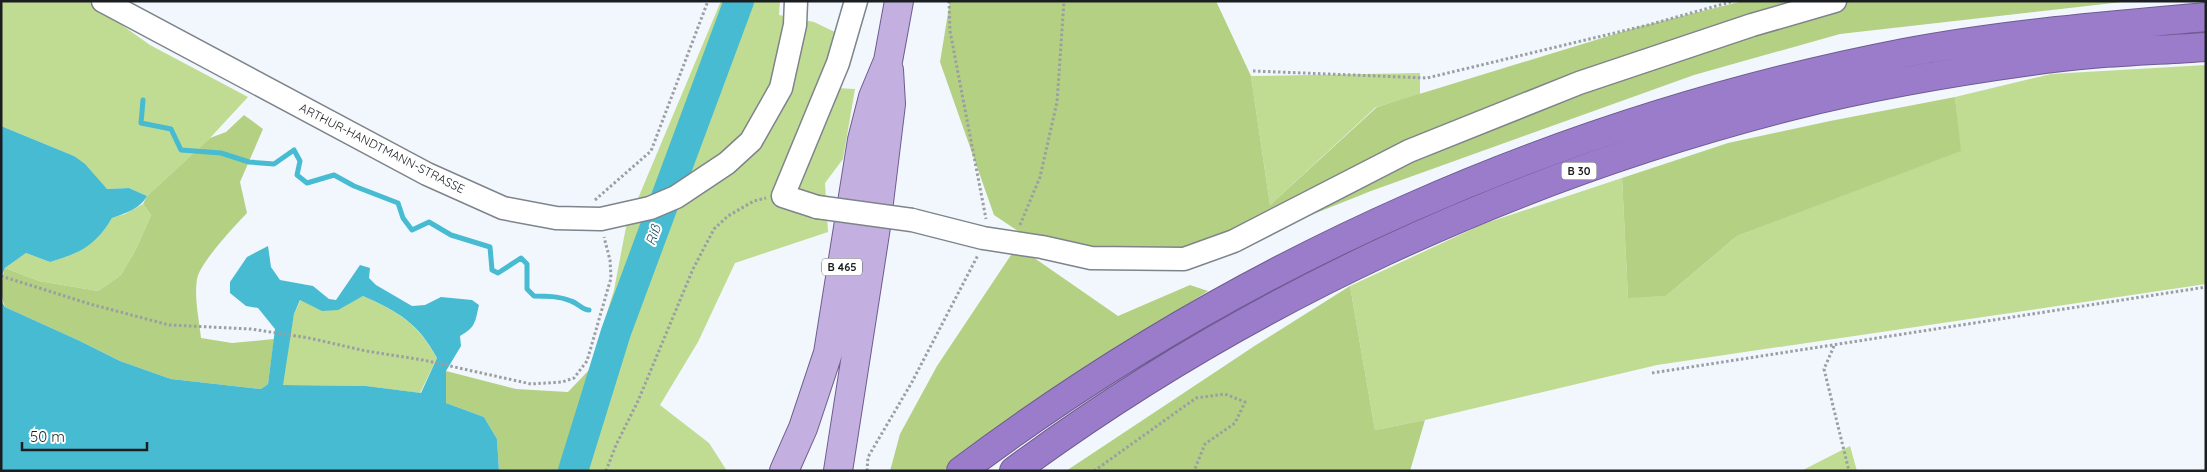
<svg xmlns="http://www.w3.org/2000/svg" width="2207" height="472" viewBox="0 0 2207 472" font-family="Quicksand,sans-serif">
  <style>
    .green { fill: #c0db92 }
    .forest { fill: #b4d082 }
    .water { fill: #47bbd2; fill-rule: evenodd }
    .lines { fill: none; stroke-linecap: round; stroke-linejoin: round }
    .stream { stroke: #47bbd2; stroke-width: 5 }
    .river { stroke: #47bbd2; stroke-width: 30 }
    .minor-casing { stroke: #7d848b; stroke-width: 25 }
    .major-casing { stroke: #6e5b90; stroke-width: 30 }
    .highway-casing { stroke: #6e5b90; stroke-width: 30 }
    .path { stroke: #9a9fa4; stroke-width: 3; stroke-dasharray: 2.5 2.5; stroke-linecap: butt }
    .minor { stroke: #fff; stroke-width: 22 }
    .major { stroke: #c3b0e0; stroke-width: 28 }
    .highway { stroke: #9b7ccb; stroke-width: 28 }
    .minor-bridge-casing { stroke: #7d848b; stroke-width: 25; stroke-linecap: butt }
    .minor-bridge { stroke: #fff; stroke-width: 22 }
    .labels { text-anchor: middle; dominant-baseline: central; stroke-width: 4; stroke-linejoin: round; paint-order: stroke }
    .shield { fill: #fff; stroke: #5f6264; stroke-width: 1 }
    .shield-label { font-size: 11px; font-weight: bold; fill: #1b1e21 }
    .street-label { font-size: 12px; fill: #1b1e21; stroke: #fff }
    .water-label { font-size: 14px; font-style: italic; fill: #1f505a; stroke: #fff }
  </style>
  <rect width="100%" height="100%" fill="#f1f7fd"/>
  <path class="green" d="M 1,1 L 88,1 L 150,45 L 248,97 L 210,138 L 147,196 L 129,188 L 107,189 L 74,156 L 1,126 Z
    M 721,1 L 780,1 L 779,15 L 814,22 L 837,33 L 817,87 L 855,89 L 843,159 L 825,183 L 828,232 L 735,263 L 698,342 L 660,405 L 709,443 L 727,471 L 584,471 L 609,380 L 589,370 L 614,290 L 626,227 Z
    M 2206,65 L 2206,284 L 1657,365 L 1425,420 L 1375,430 L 1350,286 L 1483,224 L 1622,178 L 1628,297 L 1666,296 L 1737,236 L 1960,151 L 1955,97 L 2051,74 Z
    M 1420,73 L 1420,95 L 1376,107 L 1270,205 L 1251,76 Z
    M 143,204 L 151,215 L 136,249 L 121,275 L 98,291 L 39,281 L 5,268 L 26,253 L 50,262 C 80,253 96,245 112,218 L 125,214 Z
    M 363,296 C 400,313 416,322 437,358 L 420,393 L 366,386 L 282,385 L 294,314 L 301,299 C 334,317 331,311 363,296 Z
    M 1850,446 L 1857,471 L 1801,471 Z"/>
  <path class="forest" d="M 950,1 L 1216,1 L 1251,76 L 1270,205 L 1377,107 L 1638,27 L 1743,1 L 2131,1 L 1840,34 L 1694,75 L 1371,191 L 1271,231 L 1162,255 L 1030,239 L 994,215 L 940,62 Z
    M 1955,97 L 1961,151 L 1737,236 L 1666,296 L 1628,298 L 1622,178 L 1728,143 L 1830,121 Z
    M 244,115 L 263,129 L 240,182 L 247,213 C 234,227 201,261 197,279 C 194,298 199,318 201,338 L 232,343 L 274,339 L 268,384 L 261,389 L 171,379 L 120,361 L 80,341 L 5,307 C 0,296 1,279 5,268 L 39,281 L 98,291 L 121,275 L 136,249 L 151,215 L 143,204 L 147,196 L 210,138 L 226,132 Z
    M 1017,246 L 1118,316 L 1190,285 L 1208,291 L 1028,409 L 943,471 L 890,471 L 900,434 L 937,366 Z
    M 1350,286 L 1375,430 L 1425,420 L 1410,471 L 1066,471 L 1256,345 Z
    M 589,370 L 609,380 L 584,471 L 499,471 L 497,439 L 484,417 L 446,403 L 446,371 L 516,389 L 568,392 Z"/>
  <path class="water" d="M 1,126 L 74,156 L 85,164 L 107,189 L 129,188 L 147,196 C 140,209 126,213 112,218 C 96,245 81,253 50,262 L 26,253 L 5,268 L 1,278 Z
    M 268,246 L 271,267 L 280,280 L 313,286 L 329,299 L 336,300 L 360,265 L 370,268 L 369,278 L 376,285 L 412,306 L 425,305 L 441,297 L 472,300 L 479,305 C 475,322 476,327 460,336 L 461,346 L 446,371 L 446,403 L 484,417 L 497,439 L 499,471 L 1,471 L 1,301 L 5,307 L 80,341 L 120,361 L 171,379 L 261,389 L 268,384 L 275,329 L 258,308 L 246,306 L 230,293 L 230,282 L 247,257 ZM 363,296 C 399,312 418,323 437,358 L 421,393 L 366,386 L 283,385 L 294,314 L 300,300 L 322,311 L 338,310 Z"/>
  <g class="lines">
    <path class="stream" d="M 143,100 L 141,123 L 171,129 L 181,150 L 221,153 L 249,162 L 274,164 L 294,150 L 300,161 L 297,175 L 307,183 L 334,175 L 354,186 L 398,203 L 403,218 L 412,230 L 429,222 L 451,235 L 490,247 L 492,270 L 498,273 L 521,258 L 527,264 L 527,289 L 534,296 C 546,296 559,296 571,301 C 578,303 582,310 589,310"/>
    <path class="river" d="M 573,471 L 616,332 L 739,1"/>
    <defs>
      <path id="minor" d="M 103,1 L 427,174 L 503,208 L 556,218 L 601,219 L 650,208 L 676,197 L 727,163 L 751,141 L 781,88 L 795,25 L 796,1
        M 817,207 L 783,196 L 838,63 L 856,1
        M 912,220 L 983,238 L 1042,247 L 1091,258 L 1184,259 L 1234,241 L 1409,151 L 1579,83 L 1752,25 L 1835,1"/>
      <path id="major" d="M 784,471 L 803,428 L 828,353 L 862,140 L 873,97 L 888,61 L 899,1
        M 838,471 L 876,227 L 891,104 L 889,70"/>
      <path id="highway" d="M 961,471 C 1239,262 1563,119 1904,53 C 2004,34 2105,26 2206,17
        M 1014,471 C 1246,300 1513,177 1791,106 C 1870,86 1952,72 2032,61 C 2089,52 2148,51 2206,47"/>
    </defs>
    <use href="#minor" class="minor-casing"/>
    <use href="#major" class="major-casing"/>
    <use href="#highway" class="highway-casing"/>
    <path class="path" d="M 949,1 L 950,31 L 986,219
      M 1253,71 L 1427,78 L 1648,25 L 1734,1
      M 595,200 L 651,151 L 708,1
      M 1020,225 L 1040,177 L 1057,102 L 1064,1
      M 1,276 L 90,304 L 169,325 L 251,329 L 309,338 L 366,351 L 423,360 L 531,384 L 562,382 L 574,378 L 587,361 L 611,278 L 610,260 L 604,237
      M 1834,346 L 1824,369 L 1849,471
      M 1652,373 L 2206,287
      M 606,471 L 616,445 L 638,401 L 693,269 L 714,229 L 728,216 L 754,201 L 766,198
      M 867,471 L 868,457 L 912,382 L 978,255
      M 1094,471 L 1196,398 L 1225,394 L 1245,402 L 1235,423 L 1205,444 L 1194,471"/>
    <use href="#minor" class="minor"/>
    <use href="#major" class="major"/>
    <use href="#highway" class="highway"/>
    <defs>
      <path id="minor-bridge" d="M 817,207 L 912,220"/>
    </defs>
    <use href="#minor-bridge" class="minor-bridge-casing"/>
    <use href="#minor-bridge" class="minor-bridge"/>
  </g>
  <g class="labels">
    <g class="shield">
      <rect x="1561.5" y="162.5" width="35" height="17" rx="4"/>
      <rect x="822" y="258.5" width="40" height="17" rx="4"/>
    </g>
    <g class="shield-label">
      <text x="1579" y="171">B 30</text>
      <text x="842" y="267">B 465</text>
    </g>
    <g class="street-label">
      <text transform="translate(382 148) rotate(27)">ARTHUR-HANDTMANN-STRASSE</text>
    </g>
    <g class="water-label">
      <text transform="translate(653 235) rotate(-70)">Riß</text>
    </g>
  </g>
  <rect width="2207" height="472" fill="none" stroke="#1b1e21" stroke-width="5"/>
  <path d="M22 442v8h125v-8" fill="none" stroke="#1b1e21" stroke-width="2.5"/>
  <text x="30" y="442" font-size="15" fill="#1b1e21" stroke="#ffffff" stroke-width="4" paint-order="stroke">50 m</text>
</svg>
